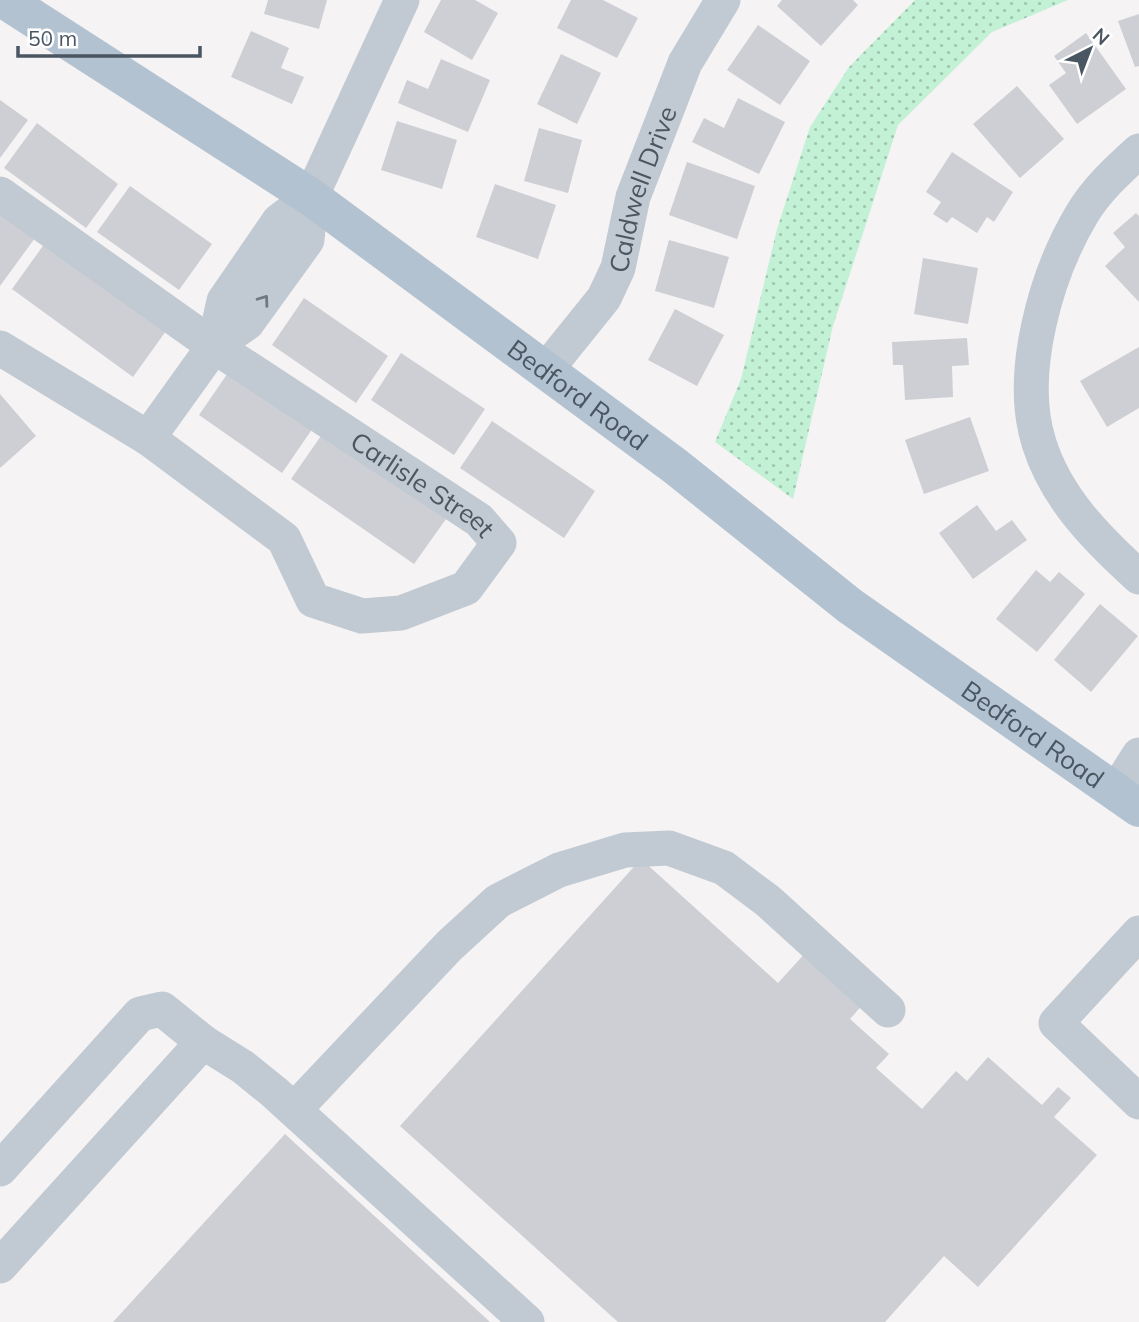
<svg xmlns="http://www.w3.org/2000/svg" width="1139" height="1322" viewBox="0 0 1139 1322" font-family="Mulish,sans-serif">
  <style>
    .grass { fill: url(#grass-dots) }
    .building { fill: #cdcfd5 }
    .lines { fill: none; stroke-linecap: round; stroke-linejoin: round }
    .minor { stroke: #c1cad2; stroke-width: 35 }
    .major { stroke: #b3c2d1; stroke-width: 38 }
    .oneway { stroke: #6e7983 }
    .labels { text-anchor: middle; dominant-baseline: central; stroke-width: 5; stroke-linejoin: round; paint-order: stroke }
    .street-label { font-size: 26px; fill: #4a5661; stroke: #fff }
  </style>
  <defs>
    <pattern id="grass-dots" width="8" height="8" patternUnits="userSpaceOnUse" patternTransform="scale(1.75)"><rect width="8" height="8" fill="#c3f1d5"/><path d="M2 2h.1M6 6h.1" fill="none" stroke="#a0c6b0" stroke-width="1.8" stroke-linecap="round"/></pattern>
  </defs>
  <rect width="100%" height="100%" fill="#f5f3f3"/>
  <path class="grass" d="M 915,0 L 1068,0 L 992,32 L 898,125 L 833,326 L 793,499 L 715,442 L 741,379 L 777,229 L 810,127 L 849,67 Z"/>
  <path class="building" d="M 268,0 L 327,0 L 319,29 L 264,14 Z
    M 441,0 L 475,0 L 498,13 L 472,60 L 424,32 Z
    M 571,0 L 603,0 L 638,18 L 617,58 L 557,28 Z
    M 782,0 L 853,0 L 858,5 L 821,46 L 777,6 Z
    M 1139,14 L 1139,66 L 1135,67 L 1118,21 Z
    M 758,25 L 810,61 L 780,105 L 727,70 Z
    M 251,31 L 289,48 L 281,68 L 304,77 L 292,104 L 231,77 Z
    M 1086,33 L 1126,89 L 1077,124 L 1049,85 L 1066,73 L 1054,56 Z
    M 561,54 L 601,73 L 577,124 L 537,104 Z
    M 441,59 L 490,80 L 468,132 L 398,103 L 407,80 L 428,89 Z
    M 1017,86 L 1064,139 L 1020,178 L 973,124 Z
    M 738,98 L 785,122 L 759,174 L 692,142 L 704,118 L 724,128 Z
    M 0,100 L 28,120 L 0,158 Z
    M 397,121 L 457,140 L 442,189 L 381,170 Z
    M 37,123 L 118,184 L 86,228 L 4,168 Z
    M 539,128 L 582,140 L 568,193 L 524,181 Z
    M 952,152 L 1013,192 L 994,222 L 987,217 L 977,233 L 952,217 L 947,223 L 933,214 L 941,202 L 926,192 Z
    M 687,162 L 755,186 L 737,239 L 669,215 Z
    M 495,184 L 556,205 L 538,259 L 476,237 Z
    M 130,186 L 212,244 L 179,290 L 97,232 Z
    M 0,213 L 35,238 L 0,286 Z
    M 1136,213 L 1139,216 L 1139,302 L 1105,266 L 1125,247 L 1113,233 Z
    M 669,240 L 729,257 L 714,308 L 655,291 Z
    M 45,243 L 166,331 L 133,377 L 12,289 Z
    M 923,258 L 978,268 L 968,324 L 914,314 Z
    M 304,298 L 388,356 L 356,403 L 272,345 Z
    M 675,309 L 724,335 L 697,386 L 648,360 Z
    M 967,338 L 969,365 L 952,366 L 953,397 L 905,400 L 903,365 L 893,365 L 892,342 Z
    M 1139,347 L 1139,408 L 1107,427 L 1080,381 Z
    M 401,353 L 485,409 L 454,455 L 371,400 Z
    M 232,367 L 315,425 L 282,473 L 199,415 Z
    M 0,394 L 36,436 L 0,468 Z
    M 970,417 L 989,471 L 924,494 L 905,440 Z
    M 492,421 L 595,491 L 564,538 L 460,468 Z
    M 323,433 L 446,519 L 414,564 L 291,479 Z
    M 977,505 L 996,531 L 1012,520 L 1027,540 L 973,579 L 939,533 Z
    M 1036,570 L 1050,582 L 1059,572 L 1085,594 L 1037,652 L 996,619 Z
    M 1100,604 L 1138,636 L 1091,692 L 1054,660 Z
    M 641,859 L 778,983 L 808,950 L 865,1002 L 850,1019 L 889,1054 L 876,1068 L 922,1109 L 956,1071 L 967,1081 L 988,1057 L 1042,1105 L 1058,1087 L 1071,1098 L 1054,1117 L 1097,1155 L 978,1287 L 944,1256 L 885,1322 L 618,1322 L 400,1126 Z
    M 285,1134 L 490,1322 L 113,1322 Z"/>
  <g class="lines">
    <g class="minor">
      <path d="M 1139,151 C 1119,169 1096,190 1082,214 C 1046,274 1017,374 1039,443 C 1056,498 1097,539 1139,577"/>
      <path id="s1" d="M 0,194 L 214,346 L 479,520 L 499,543 L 466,588 L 401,613 L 362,616 L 313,600 L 284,539 L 148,438 L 0,348"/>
      <path d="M 214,346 L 224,301 L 279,221 L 311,197"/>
      <path id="s2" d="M 546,370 L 604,298 L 618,268 L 633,197 L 685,63 L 723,0"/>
      <path d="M 148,438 L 214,346 L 247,323 L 307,240 L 311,197 L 402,0"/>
      <path d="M 1117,790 L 1139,755"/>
      <path d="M 1139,933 L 1056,1023 L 1139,1102"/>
      <path d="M 294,1110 L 449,946 L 498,901 L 559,870 L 625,850 L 669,848 L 724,868 L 768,901 L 888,1010"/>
      <path d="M 0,1169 L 140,1014 L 162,1009 L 203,1042"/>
      <path d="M 0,1266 L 203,1042 L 243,1067 L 274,1092 L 527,1322"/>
    </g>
    <path class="major" id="s3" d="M 5,0 L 311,197 L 675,466 L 850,606 L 1139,808"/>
  </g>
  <defs><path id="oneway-chevron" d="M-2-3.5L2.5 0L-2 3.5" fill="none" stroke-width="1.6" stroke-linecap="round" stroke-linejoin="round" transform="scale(1.75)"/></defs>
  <use class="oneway" href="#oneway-chevron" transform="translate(264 300) rotate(-54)"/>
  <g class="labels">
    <g class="street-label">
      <text stroke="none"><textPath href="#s2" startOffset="208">Caldwell Drive</textPath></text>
      <text stroke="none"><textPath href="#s3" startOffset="696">Bedford Road</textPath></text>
      <text stroke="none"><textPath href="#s1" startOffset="513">Carlisle Street</textPath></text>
      <text stroke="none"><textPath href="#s3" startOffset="1264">Bedford Road</textPath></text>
    </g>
  </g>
  <g transform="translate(1090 49) rotate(42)" stroke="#ffffff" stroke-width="5" paint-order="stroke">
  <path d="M0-5L12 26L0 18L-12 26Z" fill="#4a5661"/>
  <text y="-10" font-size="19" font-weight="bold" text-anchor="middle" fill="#4a5661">N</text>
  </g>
  <path d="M18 46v10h182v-10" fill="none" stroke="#4a5661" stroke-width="3.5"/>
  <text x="28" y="46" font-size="21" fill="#4a5661" stroke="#ffffff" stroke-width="5" paint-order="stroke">50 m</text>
</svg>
